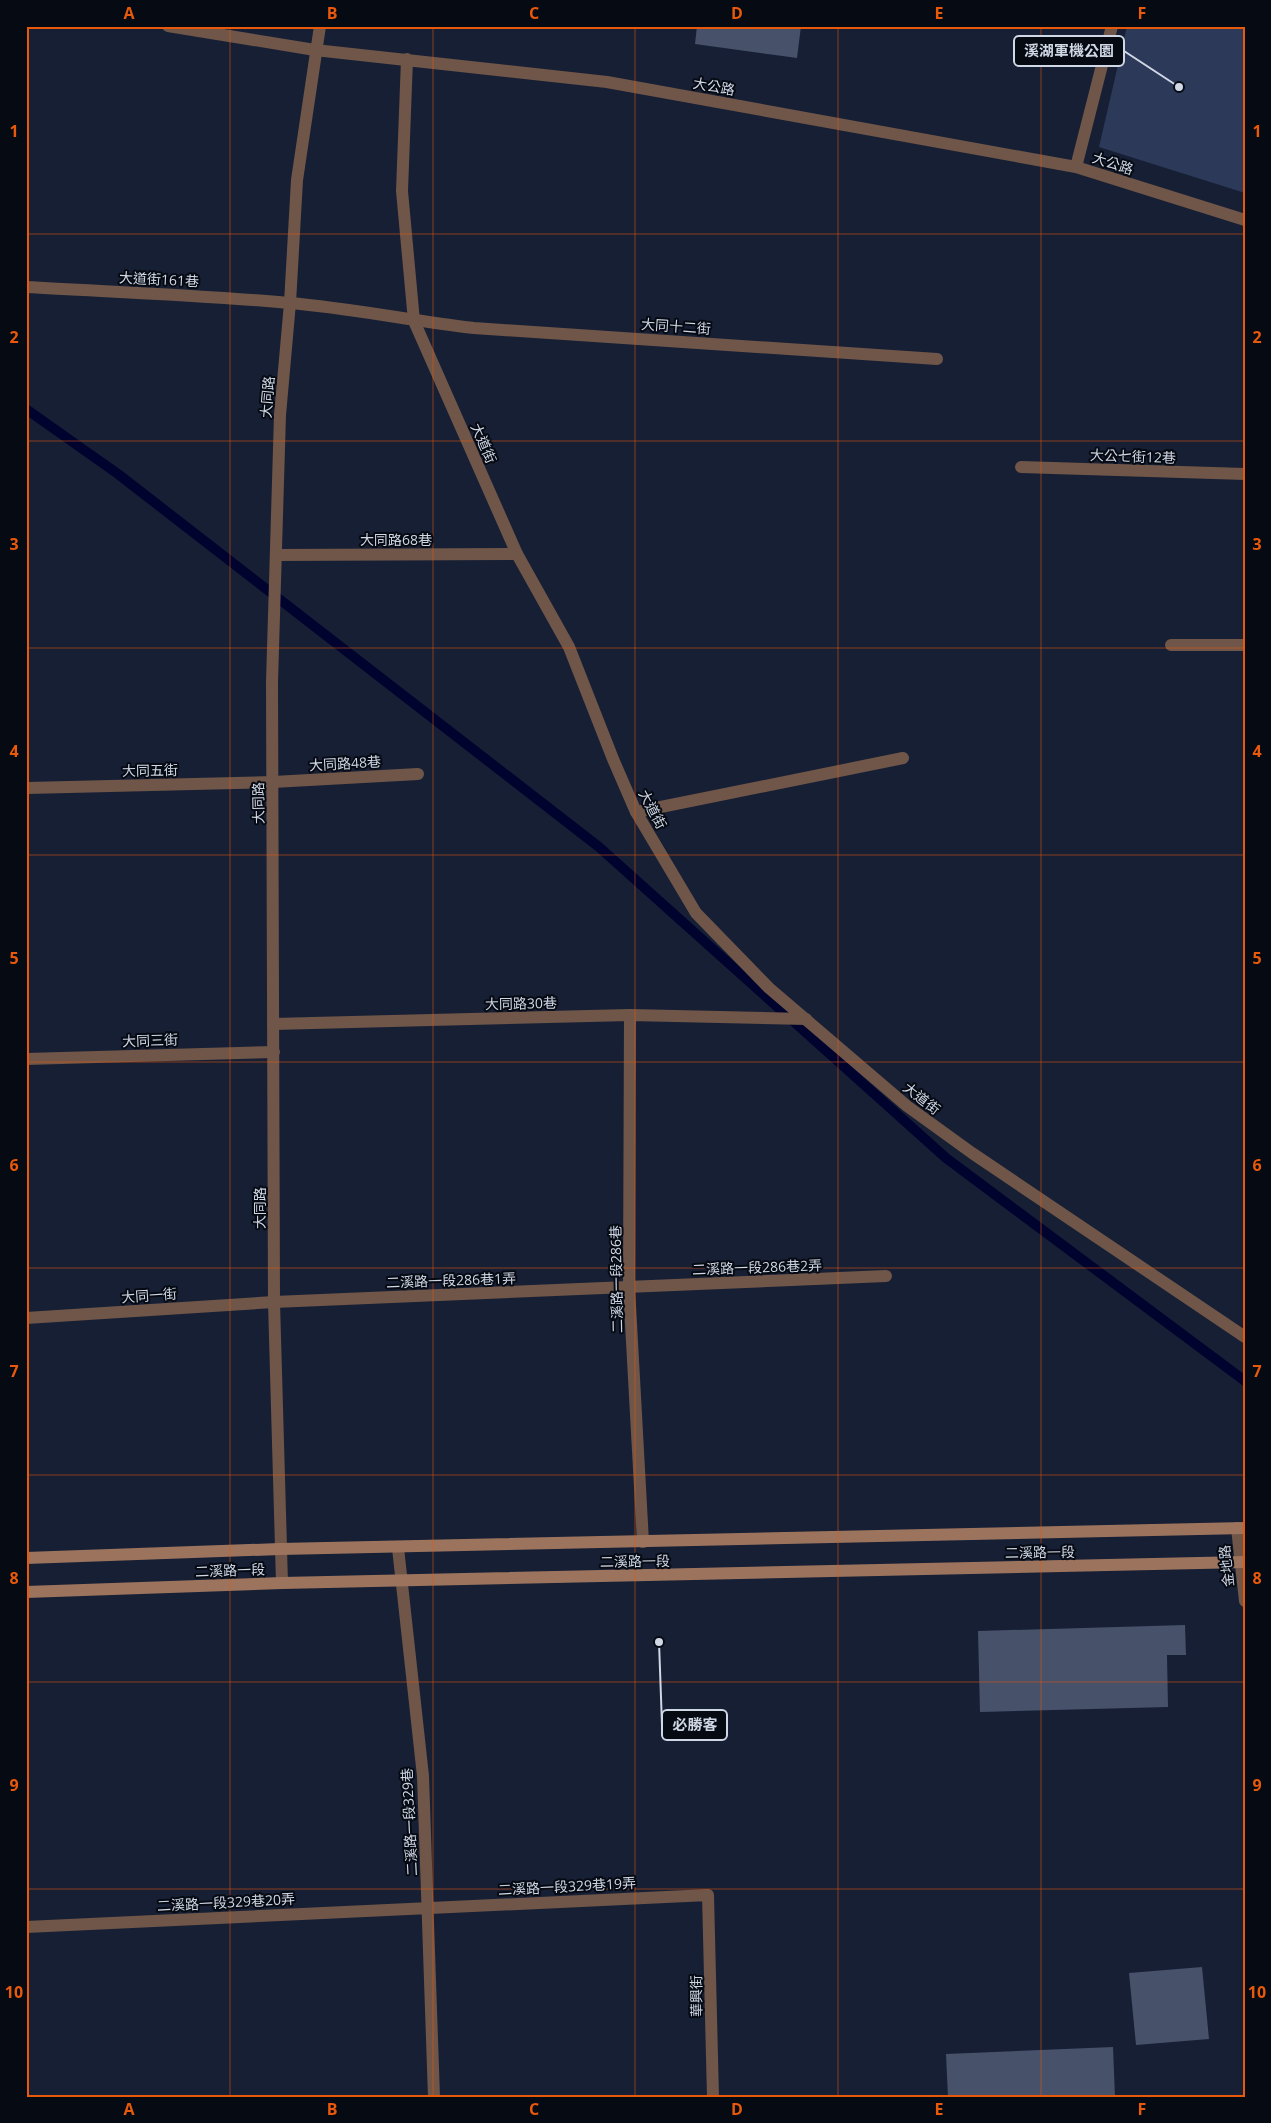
<svg xmlns="http://www.w3.org/2000/svg" width="1271" height="2123" viewBox="0 0 1271 2123" font-family="'Open Sans','Noto Sans TC',sans-serif">
  <style>
    .green { fill: #2c3959 }
    .lines { fill: none; stroke-linecap: round; stroke-linejoin: round }
    .stream { stroke: #01032f; stroke-width: 10 }
    .building { fill: #47516a }
    .service { stroke: #6f5648; stroke-width: 12 }
    .minor { stroke: #6f5648; stroke-width: 12 }
    .tertiary { stroke: #6f5648; stroke-width: 12 }
    .secondary { stroke: #9c745e; stroke-width: 12 }
    .grid { fill: none; stroke: #e8590c; stroke-width: 1; stroke-opacity: 0.55 }
    .labels { text-anchor: middle; dominant-baseline: central; stroke-width: 4; stroke-linejoin: round; paint-order: stroke }
    .street-label { font-size: 14px; fill: #d0d7e5; stroke: #060a13 }
    .leader { fill: none; stroke: #d0d7e5; stroke-width: 2 }
    .callout-dot { fill: #d0d7e5; stroke: #060a13; stroke-width: 2 }
    .callout { fill: #060a13; stroke: #d0d7e5; stroke-width: 2 }
    .callout-label { font-size: 15px; text-anchor: middle; font-weight: bold; fill: #d0d7e5 }
    .neatline { fill: none; stroke: #e8590c; stroke-width: 2 }
    .grid-label { font-size: 16px; text-anchor: middle; font-weight: bold; fill: #e8590c }
  </style>
  <rect width="100%" height="100%" fill="#171f35"/>
  <path class="green" d="M 1127,26 L 1245,26 L 1245,193 L 1099,147 Z"/>
  <g class="lines">
    <path class="stream" d="M 26,409 L 118,474 L 599,847 L 946,1158 L 1245,1381"/>
  </g>
  <path class="building" d="M 697,26 L 801,26 L 797,58 L 695,44 Z
    M 1185,1625 L 1186,1655 L 1167,1655 L 1168,1707 L 980,1712 L 978,1631 Z
    M 1202,1967 L 1209,2039 L 1136,2045 L 1129,1973 Z
    M 1113,2047 L 1115,2097 L 948,2097 L 946,2054 Z"/>
  <g class="lines">
    <path class="service" d="M 26,287 C 114,292 202,295 289,303 C 351,308 412,321 474,328 L 937,359
      M 1021,467 L 1245,474
      M 276,555 L 517,554
      M 1171,645 L 1245,645
      M 636,812 L 903,758
      M 630,1015 L 629,1287 L 643,1542
      M 273,1024 L 630,1015 L 806,1019
      M 26,1059 L 274,1052
      M 26,1318 L 274,1302 L 886,1276
      M 398,1548 L 423,1776 L 434,2097
      M 26,1927 L 708,1895 L 713,2097"/>
    <path class="minor" d="M 168,26 L 315,50 L 607,82 L 1076,167 L 1245,220
      M 407,59 L 402,191 L 414,321 L 517,554 L 569,647 L 613,759 L 636,812 L 696,913 L 769,988 L 907,1106 L 972,1153 L 1245,1337
      M 1076,167 L 1112,26
      M 27,788 L 273,782 L 418,774
      M 1237,1528 L 1245,1601"/>
    <path class="tertiary" d="M 282,1583 L 274,1302 L 272,682 L 280,415 L 290,303 L 297,180 L 320,26"/>
    <path class="secondary" d="M 26,1558 L 280,1549 L 1245,1528
      M 26,1592 L 282,1583 L 1245,1562"/>
  </g>
  <path class="grid" d="M 230,26 L 230,2097M 433,26 L 433,2097M 635,26 L 635,2097M 838,26 L 838,2097M 1041,26 L 1041,2097M 26,234 L 1245,234M 26,441 L 1245,441M 26,648 L 1245,648M 26,855 L 1245,855M 26,1062 L 1245,1062M 26,1268 L 1245,1268M 26,1475 L 1245,1475M 26,1682 L 1245,1682M 26,1889 L 1245,1889"/>
  <g class="labels">
    <g class="street-label">
      <text transform="translate(714 86) rotate(10)">大公路</text>
      <text transform="translate(1113 163) rotate(18)">大公路</text>
      <text transform="translate(159 279) rotate(3)">大道街161巷</text>
      <text transform="translate(676 326) rotate(4)">大同十二街</text>
      <text transform="translate(267 397) rotate(-85)">大同路</text>
      <text transform="translate(484 443) rotate(66)">大道街</text>
      <text transform="translate(1133 456) rotate(2)">大公七街12巷</text>
      <text x="396" y="539">大同路68巷</text>
      <text transform="translate(345 763) rotate(-3)">大同路48巷</text>
      <text transform="translate(150 770) rotate(-1)">大同五街</text>
      <text transform="translate(258 803) rotate(-91)">大同路</text>
      <text transform="translate(653 809) rotate(62)">大道街</text>
      <text transform="translate(521 1003) rotate(-1)">大同路30巷</text>
      <text transform="translate(150 1040) rotate(-2)">大同三街</text>
      <text transform="translate(922 1098) rotate(38)">大道街</text>
      <text transform="translate(259 1208) rotate(-90)">大同路</text>
      <text transform="translate(757 1267) rotate(-2)">二溪路一段286巷2弄</text>
      <text transform="translate(616 1279) rotate(-91)">二溪路一段286巷</text>
      <text transform="translate(451 1280) rotate(-2)">二溪路一段286巷1弄</text>
      <text transform="translate(149 1295) rotate(-4)">大同一街</text>
      <text transform="translate(1040 1552) rotate(-1)">二溪路一段</text>
      <text transform="translate(635 1561) rotate(-1)">二溪路一段</text>
      <text transform="translate(1226 1566) rotate(-96)">金地路</text>
      <text transform="translate(230 1570) rotate(-2)">二溪路一段</text>
      <text transform="translate(409 1822) rotate(-93)">二溪路一段329巷</text>
      <text transform="translate(567 1886) rotate(-3)">二溪路一段329巷19弄</text>
      <text transform="translate(226 1902) rotate(-3)">二溪路一段329巷20弄</text>
      <text transform="translate(696 1996) rotate(-91)">華興街</text>
    </g>
  </g>
  <path class="leader" d="M1179 87L1124 51M659 1642L662 1725"/>
  <g class="callout-dot">
    <circle cx="1179" cy="87" r="5"/>
    <circle cx="659" cy="1642" r="5"/>
  </g>
  <g class="callout">
    <rect x="1014" y="36" width="110" height="30" rx="5"/>
    <rect x="662" y="1710" width="65" height="30" rx="5"/>
  </g>
  <g class="callout-label">
    <text x="1069" y="56">溪湖軍機公園</text>
    <text x="695" y="1730">必勝客</text>
  </g>
  <rect width="1271" height="2123" fill="none" stroke="#060a13" stroke-width="55"/>
  <rect x="28" y="28" width="1216" height="2068" class="neatline"/>
  <g class="grid-label">
    <text x="129" y="19">A</text>
    <text x="332" y="19">B</text>
    <text x="534" y="19">C</text>
    <text x="737" y="19">D</text>
    <text x="939" y="19">E</text>
    <text x="1142" y="19">F</text>
    <text x="14" y="137">1</text>
    <text x="1257" y="137">1</text>
    <text x="14" y="343">2</text>
    <text x="1257" y="343">2</text>
    <text x="14" y="550">3</text>
    <text x="1257" y="550">3</text>
    <text x="14" y="757">4</text>
    <text x="1257" y="757">4</text>
    <text x="14" y="964">5</text>
    <text x="1257" y="964">5</text>
    <text x="14" y="1171">6</text>
    <text x="1257" y="1171">6</text>
    <text x="14" y="1377">7</text>
    <text x="1257" y="1377">7</text>
    <text x="14" y="1584">8</text>
    <text x="1257" y="1584">8</text>
    <text x="14" y="1791">9</text>
    <text x="1257" y="1791">9</text>
    <text x="14" y="1998">10</text>
    <text x="1257" y="1998">10</text>
    <text x="129" y="2115">A</text>
    <text x="332" y="2115">B</text>
    <text x="534" y="2115">C</text>
    <text x="737" y="2115">D</text>
    <text x="939" y="2115">E</text>
    <text x="1142" y="2115">F</text>
  </g>
</svg>
